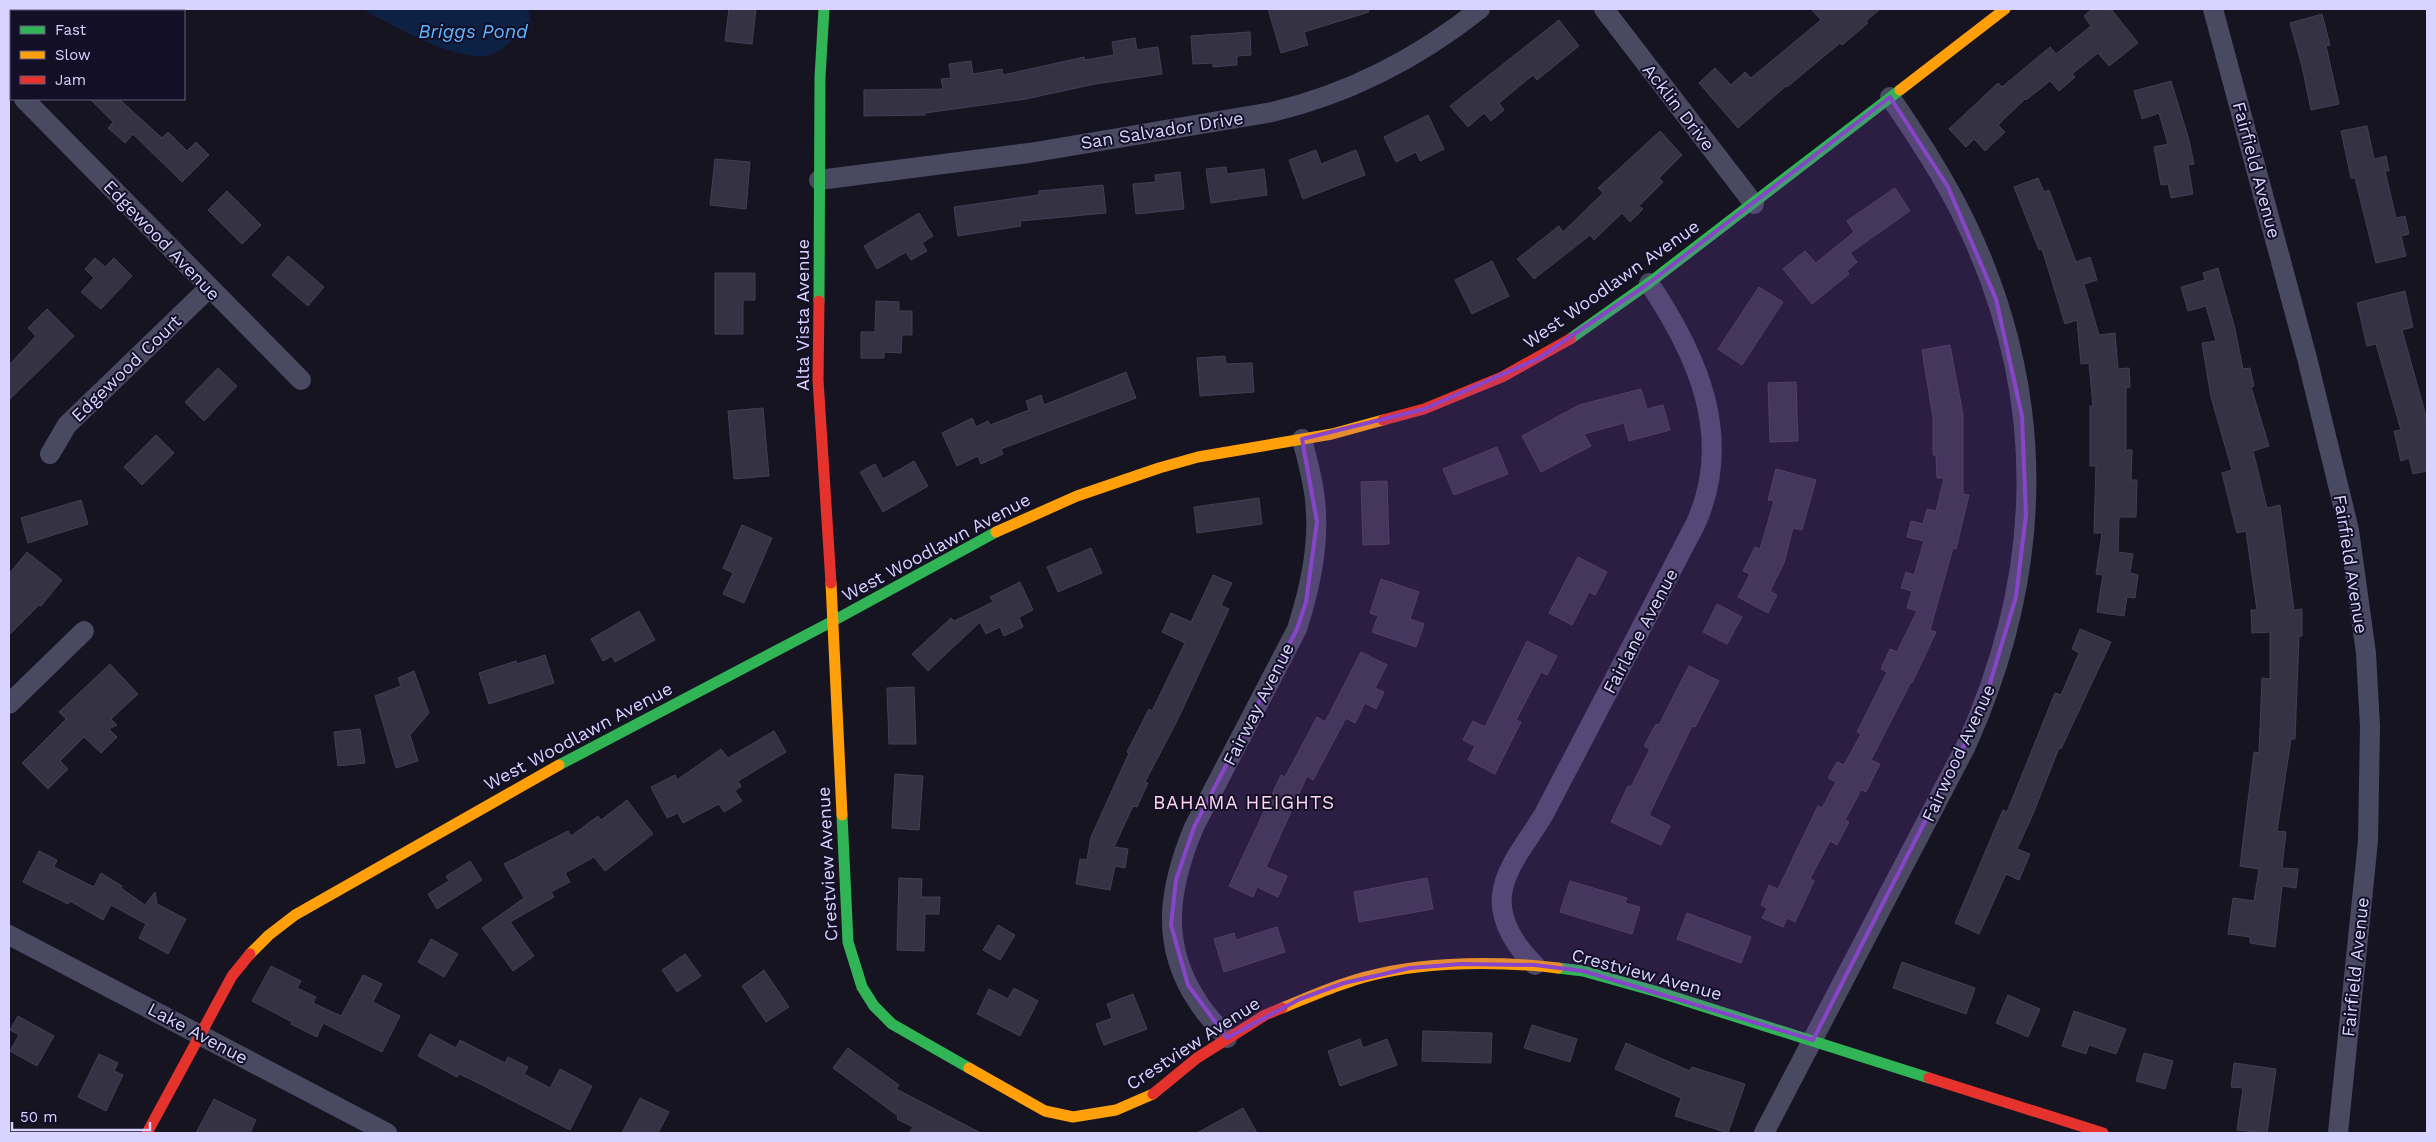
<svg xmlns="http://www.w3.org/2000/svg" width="2436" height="1142" viewBox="0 0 2436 1142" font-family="'Work Sans',sans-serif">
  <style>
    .water { fill: #0d2144 }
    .building { fill: #343243; stroke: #433f54 }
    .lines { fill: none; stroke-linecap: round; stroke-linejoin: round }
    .street { stroke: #4a4962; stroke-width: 20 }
    .fast { stroke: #30b455; stroke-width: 11 }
    .slow { stroke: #ff9f0a; stroke-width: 11 }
    .jam { stroke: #e5322d; stroke-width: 11 }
    .marked { fill: #8945c9; fill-opacity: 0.2; stroke: #8945c9; stroke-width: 4; stroke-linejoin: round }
    .labels { text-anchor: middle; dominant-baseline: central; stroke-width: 4; stroke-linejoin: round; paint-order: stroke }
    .street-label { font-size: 18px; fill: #d9d4ff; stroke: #130f26 }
    .water-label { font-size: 19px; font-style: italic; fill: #62b6ff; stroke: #130f26 }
    .neighbourhood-label { font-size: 19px; letter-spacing: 1px; fill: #ffd6f0; stroke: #130f26 }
  </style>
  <rect width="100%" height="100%" fill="#161421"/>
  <path class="water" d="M 362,9 L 528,9 L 531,25 C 523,31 498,53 490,55 C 457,64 391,24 362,9 Z"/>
  <path class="building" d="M 729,9 L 756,9 L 752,44 L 725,41 Z
    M 1268,9 L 1368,9 L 1369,12 L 1304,32 L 1308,45 L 1281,53 Z
    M 1811,9 L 1880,9 L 1866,21 L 1868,23 L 1842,45 L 1840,43 L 1787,87 L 1786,86 L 1738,128 L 1699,83 L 1715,68 L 1731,85 L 1745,72 L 1751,78 L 1821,20 Z
    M 2092,9 L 2111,9 L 2138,43 L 2109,66 L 2098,53 L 2072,74 L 2075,77 L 2059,91 L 2050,81 L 2026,100 L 2025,99 L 1998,125 L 2005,132 L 1985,151 L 1974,139 L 1966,147 L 1949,129 L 1998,83 L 2002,87 L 2050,47 L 2056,54 L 2091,26 L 2084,16 Z
    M 2322,14 L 2330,45 L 2326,46 L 2339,104 L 2311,110 L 2302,66 L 2290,23 Z
    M 1559,20 L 1579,46 L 1537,80 L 1533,75 L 1499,103 L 1504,110 L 1491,121 L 1484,113 L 1468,127 L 1450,106 Z
    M 1250,32 L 1251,55 L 1237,56 L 1237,65 L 1213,67 L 1213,63 L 1193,64 L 1191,36 Z
    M 1135,38 L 1137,50 L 1158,47 L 1162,74 L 1095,84 L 1026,99 L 925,113 L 925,115 L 864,116 L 864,90 L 943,89 L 941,79 L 951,78 L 949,64 L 971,61 L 973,74 L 1002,69 L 1003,75 L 1084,57 L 1085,60 L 1114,55 L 1112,42 Z
    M 2171,81 L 2189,140 L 2194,164 L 2188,165 L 2193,194 L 2171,198 L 2168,184 L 2161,185 L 2154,147 L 2168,144 L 2159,113 L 2142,119 L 2134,91 Z
    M 90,99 L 119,99 L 162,138 L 168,132 L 187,151 L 196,142 L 209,155 L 182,182 L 133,134 L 125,143 L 108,128 L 113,122 Z
    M 1428,115 L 1444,149 L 1420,161 L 1416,152 L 1396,162 L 1384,137 Z
    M 2367,126 L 2374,159 L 2386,156 L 2389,171 L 2385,171 L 2396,218 L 2405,216 L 2409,234 L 2401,236 L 2406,256 L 2376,263 L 2355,178 L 2351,178 L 2341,131 Z
    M 1660,131 L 1682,155 L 1659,178 L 1663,182 L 1639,206 L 1643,209 L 1630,222 L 1622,213 L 1594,240 L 1590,235 L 1534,279 L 1517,259 L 1559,226 L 1563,232 L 1603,193 L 1598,188 Z
    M 1316,150 L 1321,164 L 1356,150 L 1365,175 L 1303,199 L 1289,160 Z
    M 715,159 L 750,162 L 746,209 L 710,205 Z
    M 1226,167 L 1227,174 L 1264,169 L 1267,195 L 1211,203 L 1206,169 Z
    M 1180,172 L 1184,209 L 1136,214 L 1133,184 L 1156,182 L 1155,175 Z
    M 2038,178 L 2044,192 L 2049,190 L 2076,262 L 2090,257 L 2097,280 L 2084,284 L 2099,335 L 2115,333 L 2118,369 L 2129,368 L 2130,387 L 2126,388 L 2126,450 L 2132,450 L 2131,480 L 2137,480 L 2136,517 L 2119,517 L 2118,552 L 2133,554 L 2130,573 L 2138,575 L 2135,598 L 2127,597 L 2124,616 L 2097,612 L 2103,575 L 2096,574 L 2102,533 L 2094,533 L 2096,466 L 2090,466 L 2090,406 L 2093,406 L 2089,363 L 2081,364 L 2077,320 L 2065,324 L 2042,249 L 2039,250 L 2014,187 Z
    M 1103,185 L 1106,213 L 1020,221 L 1021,226 L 958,236 L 954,207 L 1039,195 L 1039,191 Z
    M 1895,188 L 1910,211 L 1850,253 L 1857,262 L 1847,271 L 1849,274 L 1812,304 L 1783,269 L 1805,251 L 1816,263 L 1854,232 L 1847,221 Z
    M 227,191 L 261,225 L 242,244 L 208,210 Z
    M 919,213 L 933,236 L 922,243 L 927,251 L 911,260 L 906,252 L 877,269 L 864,246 Z
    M 288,256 L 324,287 L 308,306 L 272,275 Z
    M 95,258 L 105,267 L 114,258 L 132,276 L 101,309 L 81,292 L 94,278 L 85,269 Z
    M 1492,261 L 1509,296 L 1472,314 L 1455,280 Z
    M 2218,268 L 2235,329 L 2243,369 L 2250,368 L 2254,386 L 2251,387 L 2269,446 L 2253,451 L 2267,508 L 2280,505 L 2294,610 L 2302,609 L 2302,636 L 2299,636 L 2295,739 L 2291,739 L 2277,831 L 2286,832 L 2282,868 L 2298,869 L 2296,888 L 2282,886 L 2275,947 L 2250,943 L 2250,937 L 2228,934 L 2233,898 L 2254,901 L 2259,869 L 2240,866 L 2254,752 L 2259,753 L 2262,678 L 2270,679 L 2270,632 L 2252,633 L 2251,610 L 2257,610 L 2246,531 L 2237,533 L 2222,473 L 2232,470 L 2211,397 L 2202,343 L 2216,341 L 2206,306 L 2188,311 L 2181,287 L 2205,280 L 2203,273 Z
    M 715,273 L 755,273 L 755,300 L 743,300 L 743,334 L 715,334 Z
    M 1759,287 L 1783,302 L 1742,365 L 1718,349 Z
    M 2405,291 L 2413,327 L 2402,330 L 2427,420 L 2427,471 L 2413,474 L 2409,458 L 2401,461 L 2394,431 L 2401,430 L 2376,344 L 2367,346 L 2357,303 Z
    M 876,301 L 899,302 L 899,311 L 912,311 L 912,335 L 902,335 L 901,353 L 884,352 L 884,358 L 861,358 L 861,332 L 875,332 Z
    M 47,309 L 74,336 L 9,400 L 9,365 L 36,336 L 28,328 Z
    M 1950,345 L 1963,415 L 1963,494 L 1969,495 L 1956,549 L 1953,548 L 1930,630 L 1936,632 L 1912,683 L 1911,682 L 1871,760 L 1880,764 L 1866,792 L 1861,790 L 1845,820 L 1849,822 L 1837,845 L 1830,841 L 1810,879 L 1814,881 L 1795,922 L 1787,918 L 1783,927 L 1762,918 L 1767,908 L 1761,905 L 1769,885 L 1778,889 L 1818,806 L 1822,808 L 1836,782 L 1828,778 L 1837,762 L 1844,765 L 1861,734 L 1857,732 L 1887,672 L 1881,669 L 1890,649 L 1897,652 L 1917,611 L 1907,608 L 1912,591 L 1901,588 L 1906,572 L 1914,575 L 1924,541 L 1907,537 L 1911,521 L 1923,524 L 1927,509 L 1936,511 L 1944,478 L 1937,478 L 1936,455 L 1933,455 L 1933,418 L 1922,350 Z
    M 1225,356 L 1226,364 L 1252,363 L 1254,392 L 1200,396 L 1197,358 Z
    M 218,368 L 237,386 L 204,421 L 185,402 Z
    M 1126,372 L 1136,398 L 1001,449 L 1003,454 L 981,464 L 978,456 L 957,466 L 942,433 L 972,418 L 976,427 L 988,421 L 990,425 L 1029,410 L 1026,401 L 1041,395 L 1044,405 Z
    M 1796,382 L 1798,441 L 1770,442 L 1768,383 Z
    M 1641,389 L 1647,409 L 1663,405 L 1670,430 L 1629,441 L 1624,423 L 1584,434 L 1591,446 L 1541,472 L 1522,436 L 1579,405 Z
    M 763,408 L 769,476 L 734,479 L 728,411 Z
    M 156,435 L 174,453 L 142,485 L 124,467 Z
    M 1497,447 L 1508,474 L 1454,495 L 1443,469 Z
    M 914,461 L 928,486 L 883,512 L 860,472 L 875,464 L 883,479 Z
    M 1776,469 L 1816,480 L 1802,530 L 1793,528 L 1784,563 L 1770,591 L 1777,595 L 1768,613 L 1738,597 L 1750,574 L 1743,571 L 1755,547 L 1760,549 L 1774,501 L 1768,500 Z
    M 1387,481 L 1389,544 L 1363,545 L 1361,482 Z
    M 1259,498 L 1262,524 L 1197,533 L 1194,507 Z
    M 81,500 L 88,524 L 28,543 L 21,518 Z
    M 742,525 L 772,538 L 744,603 L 723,594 L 733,573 L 723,568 Z
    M 1091,548 L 1102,573 L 1058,592 L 1047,567 Z
    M 27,552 L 62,580 L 41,606 L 39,605 L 9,635 L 9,574 Z
    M 1578,557 L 1607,572 L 1595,595 L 1589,592 L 1572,625 L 1549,613 Z
    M 1213,575 L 1232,583 L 1221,605 L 1229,609 L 1176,723 L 1145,782 L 1148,783 L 1137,807 L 1133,806 L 1114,847 L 1128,849 L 1125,868 L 1115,866 L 1110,890 L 1076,884 L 1080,859 L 1087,860 L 1091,837 L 1129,753 L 1127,752 L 1149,709 L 1152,711 L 1185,643 L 1162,632 L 1171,613 L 1191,622 Z
    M 1381,579 L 1419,592 L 1410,619 L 1424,624 L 1416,647 L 1372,632 L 1378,616 L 1370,613 Z
    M 1020,582 L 1033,610 L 1019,617 L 1023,627 L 1004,636 L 1000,627 L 986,634 L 980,622 L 928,671 L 912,654 L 951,618 L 954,621 L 993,602 L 990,597 Z
    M 1717,604 L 1742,617 L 1727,644 L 1703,632 Z
    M 639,611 L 655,640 L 615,662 L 612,656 L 603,661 L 591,639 Z
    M 2080,629 L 2111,642 L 2061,749 L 2059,748 L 2033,814 L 2017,849 L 2030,854 L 2019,880 L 2006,874 L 1979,934 L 1955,923 L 2003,810 L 2007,812 L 2055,693 L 2061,695 L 2079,653 L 2072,649 Z
    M 1527,641 L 1557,656 L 1547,675 L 1541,672 L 1516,720 L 1521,722 L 1495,774 L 1468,760 L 1475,746 L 1463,740 L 1473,721 L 1485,727 Z
    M 1361,652 L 1387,665 L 1375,688 L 1384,692 L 1376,709 L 1365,703 L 1355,723 L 1346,718 L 1313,780 L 1307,776 L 1266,867 L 1287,876 L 1278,897 L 1257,887 L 1253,897 L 1229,886 L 1281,775 L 1285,777 L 1317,717 L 1325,722 Z
    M 545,655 L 554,683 L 489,704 L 479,673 L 516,661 L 517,664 Z
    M 110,664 L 138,694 L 111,719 L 117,725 L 109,729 L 117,737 L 101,753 L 84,737 L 60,761 L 68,769 L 48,789 L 22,763 L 66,719 L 59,712 Z
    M 1689,666 L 1719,681 L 1695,727 L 1692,726 L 1649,815 L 1670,826 L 1661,845 L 1611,822 L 1628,786 L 1631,787 L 1650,749 L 1644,746 L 1656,724 L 1659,725 Z
    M 414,671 L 429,713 L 410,735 L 418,761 L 396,768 L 375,696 L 401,686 L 398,678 Z
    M 914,687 L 916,744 L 889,744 L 887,688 Z
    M 360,729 L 365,763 L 338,766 L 334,732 Z
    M 774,731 L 786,752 L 738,781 L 741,786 L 735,791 L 742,801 L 724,812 L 719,804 L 683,823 L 678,813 L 667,818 L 651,787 L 675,775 L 677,780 L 721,749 L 728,758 Z
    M 895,774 L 923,776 L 919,830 L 892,828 Z
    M 627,800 L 653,834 L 605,871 L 594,857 L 565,873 L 570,882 L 551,892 L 554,897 L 510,922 L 534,956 L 513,971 L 482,928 L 524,898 L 504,864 L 568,831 L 571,836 L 598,816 L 601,820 Z
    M 39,851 L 57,860 L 54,867 L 94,887 L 101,873 L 122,886 L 121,888 L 145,905 L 155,892 L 157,904 L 186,919 L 168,954 L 139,938 L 146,924 L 111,905 L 103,920 L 70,901 L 68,904 L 23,882 Z
    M 470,861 L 482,880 L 437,909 L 428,894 L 449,881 L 446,876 Z
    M 899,878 L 922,879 L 921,897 L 940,897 L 939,914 L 925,914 L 924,951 L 897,950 Z
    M 1427,878 L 1433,909 L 1359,922 L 1354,892 Z
    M 1570,881 L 1627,898 L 1625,903 L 1640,907 L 1632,934 L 1560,912 Z
    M 1687,913 L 1751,937 L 1741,963 L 1677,939 Z
    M 998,925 L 1015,935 L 1000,960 L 983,950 Z
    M 1277,927 L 1285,952 L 1224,972 L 1214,939 L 1234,933 L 1236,940 Z
    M 431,939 L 458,954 L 444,977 L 418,962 Z
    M 685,954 L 701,976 L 677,992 L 662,970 Z
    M 1902,962 L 1975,988 L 1966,1014 L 1893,988 Z
    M 271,966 L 301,981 L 297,988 L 316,997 L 313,1003 L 341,1016 L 363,975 L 382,984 L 373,1002 L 400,1016 L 382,1052 L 323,1023 L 317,1037 L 291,1024 L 292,1022 L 252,1001 Z
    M 764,970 L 789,1007 L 766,1022 L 742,986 Z
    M 1014,988 L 1038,1001 L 1020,1036 L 977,1014 L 989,989 L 1008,999 Z
    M 1133,994 L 1147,1029 L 1104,1045 L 1096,1024 L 1112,1018 L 1107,1004 Z
    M 2008,995 L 2040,1009 L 2028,1037 L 1996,1023 Z
    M 2074,1011 L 2126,1029 L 2116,1054 L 2089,1045 L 2086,1054 L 2062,1046 Z
    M 18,1016 L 54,1036 L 37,1066 L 10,1051 L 19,1035 L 10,1030 Z
    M 1532,1025 L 1577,1039 L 1570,1062 L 1524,1048 Z
    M 1423,1031 L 1492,1033 L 1491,1063 L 1422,1061 Z
    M 430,1034 L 456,1048 L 460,1040 L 505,1063 L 508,1057 L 528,1067 L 524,1074 L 550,1088 L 560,1069 L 592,1086 L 570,1130 L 472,1080 L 459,1074 L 457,1077 L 418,1056 Z
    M 1360,1039 L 1363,1048 L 1387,1039 L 1397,1065 L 1340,1086 L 1328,1051 Z
    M 1626,1043 L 1690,1071 L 1692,1067 L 1745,1084 L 1728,1133 L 1675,1116 L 1681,1098 L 1615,1069 Z
    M 848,1048 L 899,1085 L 896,1089 L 981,1133 L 909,1133 L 913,1127 L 897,1119 L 898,1116 L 833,1068 Z
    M 2144,1053 L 2173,1061 L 2165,1089 L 2136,1081 Z
    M 99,1054 L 118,1063 L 114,1071 L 123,1075 L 106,1111 L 78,1097 Z
    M 2234,1063 L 2276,1069 L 2267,1133 L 2237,1130 L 2243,1088 L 2231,1087 Z
    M 640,1098 L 669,1112 L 658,1133 L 622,1133 Z
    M 214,1099 L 256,1120 L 250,1133 L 196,1133 Z
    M 1243,1108 L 1257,1133 L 1197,1133 Z"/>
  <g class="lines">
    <path class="street" d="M 1604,9 L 1754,204
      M 2213,9 L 2307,358 L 2349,530 L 2366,653 L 2370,727 L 2368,841 L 2338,1133
      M 59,11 L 61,9
      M 9,38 L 11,41
      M 9,62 L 11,59
      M 9,83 L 11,85
      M 24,99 L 301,380
      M 819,180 L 1029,153 L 1272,112 C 1349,94 1418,58 1480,9
      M 50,454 L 67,425 L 209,288
      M 9,704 L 84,631
      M 9,935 L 387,1133
      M 1535,965 C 1517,948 1499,922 1502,895 C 1505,865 1531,838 1545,812 C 1595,715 1646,619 1696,523 C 1734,437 1698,356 1649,283
      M 1227,1038 C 1217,1026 1206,1015 1198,1002 C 1159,944 1169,887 1194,827 L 1297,629 C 1310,588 1320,544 1315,500 C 1313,479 1307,459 1302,439
      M 1764,1133 L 1966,746 C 2044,573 2049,397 1966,223 C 1945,179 1918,138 1890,97"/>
    <path class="fast" d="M 819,301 L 820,77 L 824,9
      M 1570,339 L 1649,283 L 1900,90
      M 559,765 L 833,621 L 996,532
      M 842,815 L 848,942 L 862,987 L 874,1006 L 892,1024 L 969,1068
      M 1558,968 L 1583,971 L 1658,992 L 1929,1078"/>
    <path class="slow" d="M 1900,90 L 2005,9
      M 996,532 L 1077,496 L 1159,468 L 1198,457 L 1332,434 L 1383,420
      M 831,583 L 842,815
      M 250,954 L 269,935 L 295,915 L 559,765
      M 1282,1008 C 1302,1000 1322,991 1343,984 C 1406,961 1492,960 1558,968
      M 969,1068 L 1045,1111 L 1073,1117 L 1116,1110 L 1153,1094"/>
    <path class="jam" d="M 819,301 L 818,380 L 831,583
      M 1383,420 L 1424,409 L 1502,377 L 1570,339
      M 1929,1078 L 2103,1133
      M 1153,1094 L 1197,1058 L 1265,1015 L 1282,1008
      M 147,1133 L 232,976 L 250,954"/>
  </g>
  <path class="marked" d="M 1890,97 L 1948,187 L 1996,299 L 2022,416 L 2026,515 L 2016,597 L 1982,710 L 1813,1040 L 1583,971 L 1535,965 L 1461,964 L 1410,968 L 1344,983 L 1300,999 L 1227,1038 L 1188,985 L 1171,925 L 1176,880 L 1194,827 L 1297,629 L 1306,602 L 1317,522 L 1302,439 L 1424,409 L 1539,358 L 1649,283 Z"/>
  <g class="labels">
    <g class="street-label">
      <text transform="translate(1679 107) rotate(52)">Acklin Drive</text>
      <text transform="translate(1162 130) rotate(-9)">San Salvador Drive</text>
      <text transform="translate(2257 170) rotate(75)">Fairfield Avenue</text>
      <text transform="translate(162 240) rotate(46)">Edgewood Avenue</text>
      <text transform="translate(1611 284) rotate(-35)">West Woodlawn Avenue</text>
      <text transform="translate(802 315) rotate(-90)">Alta Vista Avenue</text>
      <text transform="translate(126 368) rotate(-44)">Edgewood Court</text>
      <text transform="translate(936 547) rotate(-28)">West Woodlawn Avenue</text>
      <text transform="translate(2351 564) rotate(81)">Fairfield Avenue</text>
      <text transform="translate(1640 631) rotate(-62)">Fairlane Avenue</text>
      <text transform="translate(1258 704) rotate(-63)">Fairway Avenue</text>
      <text transform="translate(578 736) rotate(-28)">West Woodlawn Avenue</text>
      <text transform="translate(1958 753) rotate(-65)">Fairwood Avenue</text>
      <text transform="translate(827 864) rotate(-93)">Crestview Avenue</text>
      <text transform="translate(2355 967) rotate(-84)">Fairfield Avenue</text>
      <text transform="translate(1647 974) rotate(15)">Crestview Avenue</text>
      <text transform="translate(198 1033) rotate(28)">Lake Avenue</text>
      <text transform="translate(1193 1043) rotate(-33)">Crestview Avenue</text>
    </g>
    <g class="water-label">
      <text x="473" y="31">Briggs Pond</text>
    </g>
    <g class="neighbourhood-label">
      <text x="1244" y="802">BAHAMA HEIGHTS</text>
    </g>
  </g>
  <rect width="2436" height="1142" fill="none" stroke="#d9d4ff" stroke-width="20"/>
  <rect x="10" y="10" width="175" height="90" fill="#130f26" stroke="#625e7d"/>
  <rect x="20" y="26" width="25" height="8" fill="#30b455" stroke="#625e7d"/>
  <text x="55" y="35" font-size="15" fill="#d9d4ff">Fast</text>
  <rect x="20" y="51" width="25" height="8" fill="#ff9f0a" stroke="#625e7d"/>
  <text x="55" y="60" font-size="15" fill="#d9d4ff">Slow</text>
  <rect x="20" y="76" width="25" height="8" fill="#e5322d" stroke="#625e7d"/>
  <text x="55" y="85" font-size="15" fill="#d9d4ff">Jam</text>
  <path d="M12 1122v8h138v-8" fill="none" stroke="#d9d4ff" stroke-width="2.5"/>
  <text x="20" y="1122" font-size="15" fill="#d9d4ff" stroke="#130f26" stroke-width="4" paint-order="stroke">50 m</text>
</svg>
